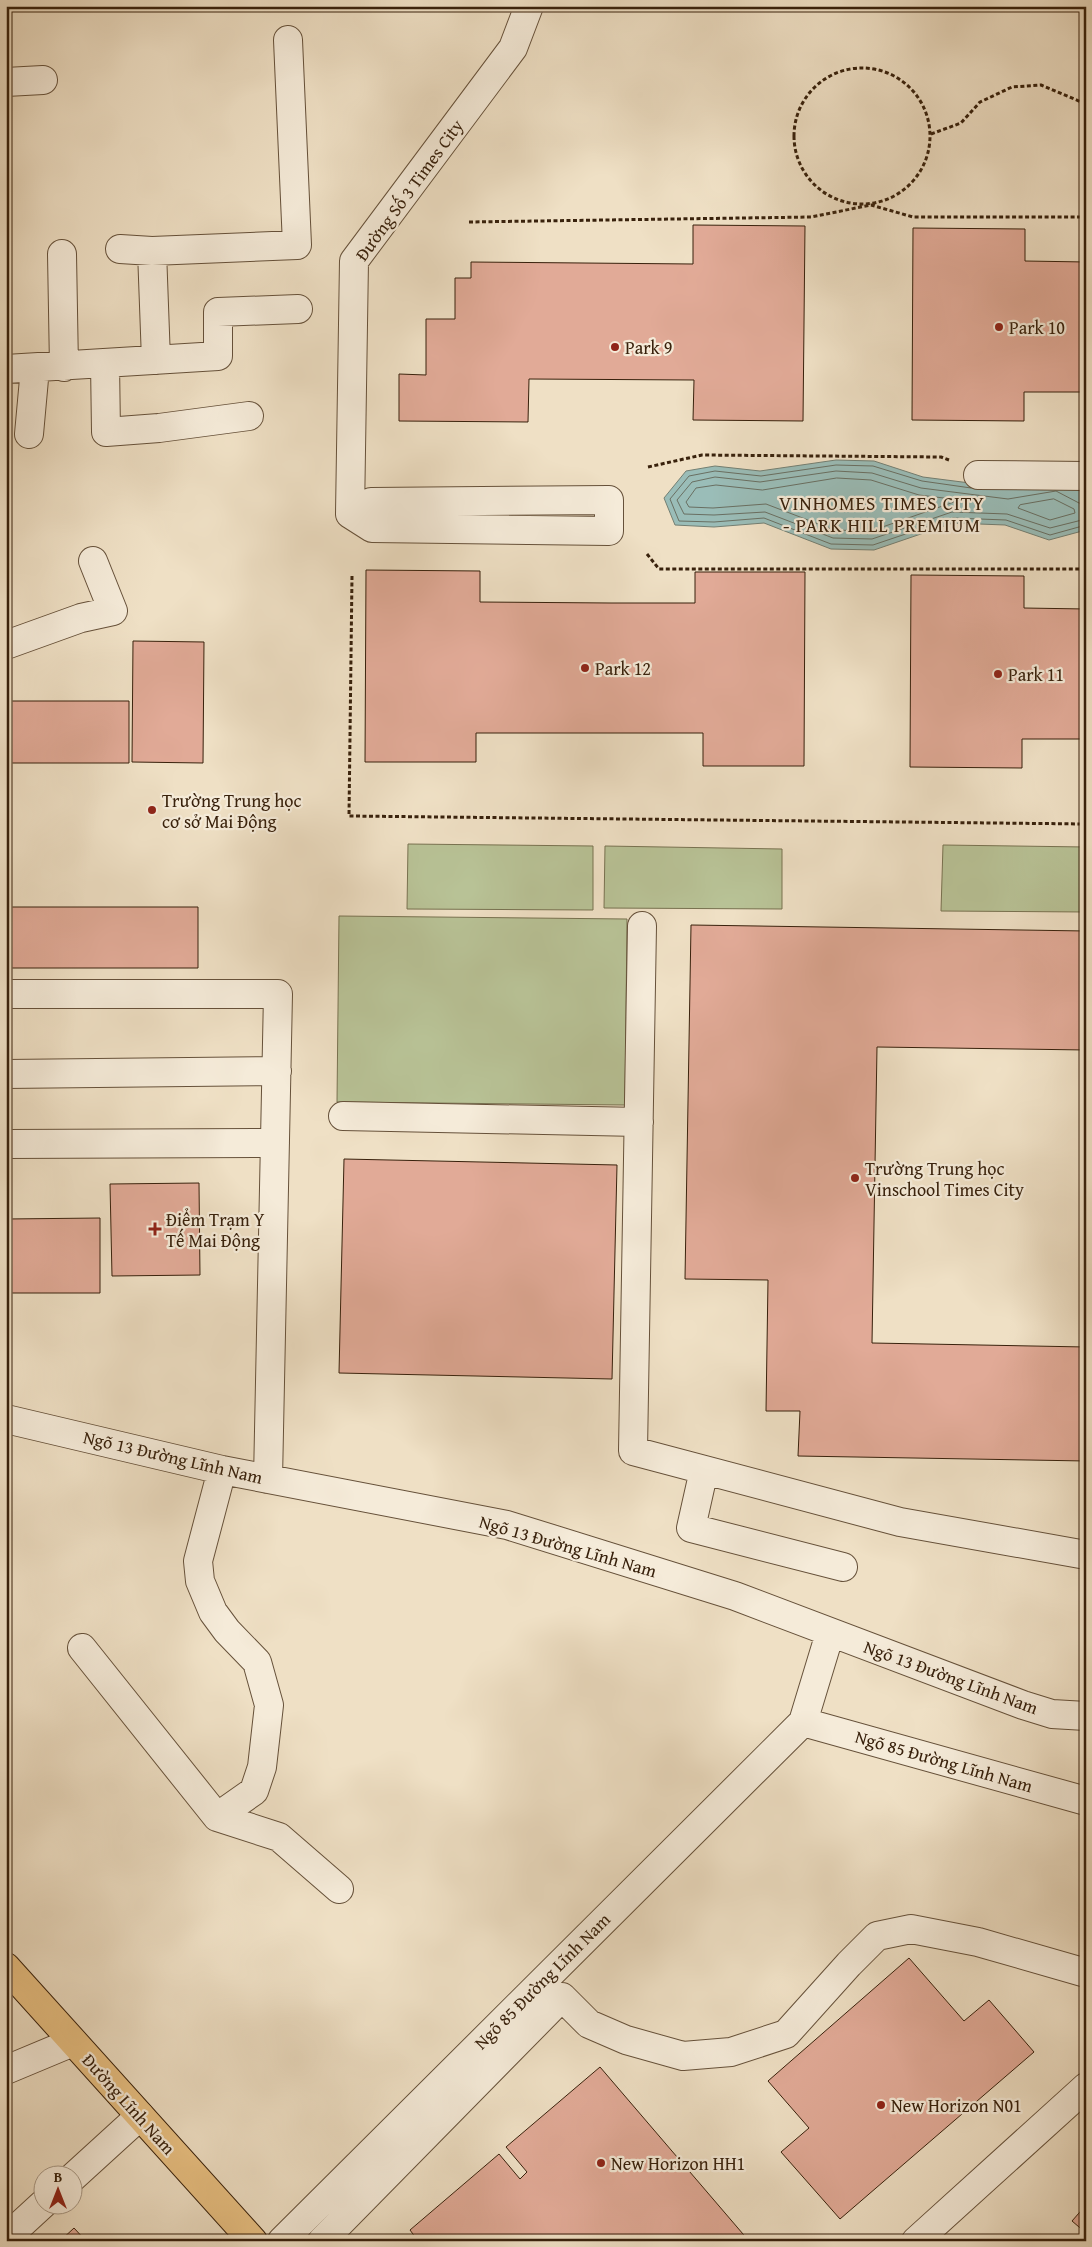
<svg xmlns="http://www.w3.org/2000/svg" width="1092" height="2247" viewBox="0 0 1092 2247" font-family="'Gentium Book Plus',serif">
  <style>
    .green { fill: #b8c296; stroke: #787251 }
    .water { fill: #9abdb8; stroke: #737f73 }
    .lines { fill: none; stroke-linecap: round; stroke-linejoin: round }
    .shore { stroke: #696f62; stroke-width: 1 }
    .building { fill: #e1aa97; stroke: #38210c }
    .minor-casing { stroke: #66513a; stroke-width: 30 }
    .major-casing { stroke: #38210c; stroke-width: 30 }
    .path { stroke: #38210c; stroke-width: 3; stroke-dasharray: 4 2.5; stroke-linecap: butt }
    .minor { stroke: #f5ebd9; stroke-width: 28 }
    .major { stroke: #e8c082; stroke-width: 28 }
    .poi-dot { fill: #8f2418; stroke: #f5ebd9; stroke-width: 2 }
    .labels { text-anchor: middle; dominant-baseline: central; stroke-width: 4.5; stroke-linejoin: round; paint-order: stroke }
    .street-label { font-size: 18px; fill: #38210c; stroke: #f5ebd9 }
    .poi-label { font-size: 18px; fill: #38210c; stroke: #f5ebd9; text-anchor: start }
    .neighbourhood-label { font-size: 19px; letter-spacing: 1px; fill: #38210c; stroke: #f5ebd9 }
  </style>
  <rect width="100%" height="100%" fill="#efe0c5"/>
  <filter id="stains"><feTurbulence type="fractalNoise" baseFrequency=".004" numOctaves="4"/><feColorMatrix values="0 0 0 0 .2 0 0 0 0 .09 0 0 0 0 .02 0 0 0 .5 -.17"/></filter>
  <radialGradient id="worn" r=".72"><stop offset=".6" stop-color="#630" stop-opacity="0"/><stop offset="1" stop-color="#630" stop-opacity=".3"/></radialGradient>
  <path class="green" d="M 408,844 L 593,846 L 593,910 L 407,909 Z
    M 943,845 L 1086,847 L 1086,912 L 941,911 Z
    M 605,846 L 782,849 L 782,909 L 604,908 Z
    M 339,916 L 627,919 L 625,1105 L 337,1102 Z"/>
  <path class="water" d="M 836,460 L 874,461 L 923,477 L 1009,488 L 1057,479 L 1086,494 L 1086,530 L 1049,540 L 1005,525 L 953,523 L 874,550 L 831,549 L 764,523 L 714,527 L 675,525 L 664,498 L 686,471 L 715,466 L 760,471 Z"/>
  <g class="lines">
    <path class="shore" d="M 837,478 L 871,480 L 919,495 L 952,499 L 954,502 L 871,531 L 834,530 L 766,504 L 713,508 L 689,507 L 686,502 L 696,488 L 716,485 L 762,490 Z
      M 971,488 L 922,481 L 873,466 L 836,465 L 761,476 L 715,471 L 689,476 L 670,499 L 679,521 L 714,522 L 764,518 L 831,544 L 873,545 L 953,518 L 1006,520 L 1050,535 L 1086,525
      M 1054,499 L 1074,509 L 1075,513 L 1050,520 L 1018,508 L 1020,505 Z
      M 1086,505 L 1079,503 L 1056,491 L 1008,499 L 921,488 L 872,473 L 836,471 L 760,482 L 715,477 L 692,482 L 677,500 L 684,514 L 714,515 L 765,512 L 833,538 L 872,539 L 952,512 L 1007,514 L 1050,528 L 1086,519"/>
  </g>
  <path class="building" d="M 693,225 L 805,226 L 803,421 L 693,420 L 694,380 L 529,379 L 528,422 L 399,421 L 399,374 L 426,375 L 426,319 L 455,319 L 455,278 L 471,278 L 471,262 L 693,264 Z
    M 913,228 L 1025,229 L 1025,261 L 1086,262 L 1086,392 L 1024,392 L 1024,421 L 912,420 Z
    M 366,570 L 480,571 L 480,602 L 611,603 L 695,603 L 695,572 L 805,572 L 804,766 L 703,766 L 703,733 L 476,733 L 476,762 L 365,762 Z
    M 911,575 L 1024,576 L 1024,608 L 1086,609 L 1086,739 L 1022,739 L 1022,768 L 910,767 Z
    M 133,641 L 204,642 L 203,763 L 132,762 Z
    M 6,701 L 129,701 L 129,763 L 6,763 Z
    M 6,907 L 198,907 L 198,968 L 6,968 Z
    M 691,925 L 1086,931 L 1086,1050 L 877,1047 L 872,1343 L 1086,1347 L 1086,1461 L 798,1456 L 800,1411 L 766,1411 L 768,1280 L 685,1279 Z
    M 344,1159 L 617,1165 L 612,1379 L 339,1373 Z
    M 199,1183 L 200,1275 L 112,1276 L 110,1184 Z
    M 100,1218 L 100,1293 L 6,1293 L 6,1219 Z
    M 909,1958 L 964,2021 L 989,2000 L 1034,2052 L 840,2219 L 781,2152 L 809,2128 L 768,2081 Z
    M 600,2067 L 749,2241 L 418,2241 L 410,2230 L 499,2154 L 520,2179 L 527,2172 L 506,2147 Z
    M 1086,2205 L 1086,2233 L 1072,2221 Z
    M 74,2228 L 86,2241 L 60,2241 Z"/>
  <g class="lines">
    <defs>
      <path id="minor" d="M 6,82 L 43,80
        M 120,249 L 152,251 L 297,245 L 288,40
        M 152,251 L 156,360
        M 62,254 L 64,367
        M 105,363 L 106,432 L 159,428 L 249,416
        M 6,369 L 218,356 L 218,312 L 298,309
        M 29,434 L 35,368
        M 978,475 L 1086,476
        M 609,500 L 609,531 L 372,528 L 350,514 L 371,502 Z
        M 350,514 L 354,261 L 513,48 L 529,6
        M 6,645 L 81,618 L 113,611 L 93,561
        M 642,926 L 633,1451 L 900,1522 L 1086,1555
        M 6,994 L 278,994 L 268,1479
        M 6,1074 L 277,1071
        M 343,1116 L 639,1122
        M 6,1144 L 275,1143
        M 6,1419 L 222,1470 L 507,1525 L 735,1596 L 1023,1705 L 1052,1714 L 1086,1716
        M 704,1470 L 691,1528 L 843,1567
        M 82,1648 L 217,1817 L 254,1791 L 262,1767 L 269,1705 L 257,1662 L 227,1631 L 213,1612 L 200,1581 L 198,1561 L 222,1470
        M 803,1722 L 1086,1801
        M 217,1817 L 279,1837 L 339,1889
        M 6,2070 L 73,2042
        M 72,2178 L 140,2116
        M 6,2238 L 43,2204
        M 282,2241 L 803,1722 L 830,1633
        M 322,2241 L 562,1997 L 589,2024 L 626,2040 L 683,2056 L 731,2052 L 786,2034 L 849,1964 L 877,1936 L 911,1929 L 978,1942 L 1086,1973
        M 916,2241 L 1086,2087"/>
      <path id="major" d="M 6,1967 L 253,2241"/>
    </defs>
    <use href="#minor" class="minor-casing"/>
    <use href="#major" class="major-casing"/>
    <path class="path" d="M794 136a68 68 0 1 1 136 0a68 68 0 1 1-136 0Z
      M 931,134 L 961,123 L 980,102 L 1012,87 L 1041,85 L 1086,104
      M 469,222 L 811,217 L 871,205 L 913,217 L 1086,217
      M 648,467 L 702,455 L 941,457 L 949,460
      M 647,554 L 659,569 L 1086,569
      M 352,576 L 349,816 L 1086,824"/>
    <use href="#minor" class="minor"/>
    <use href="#major" class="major"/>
  </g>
  <g class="poi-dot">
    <circle cx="999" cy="327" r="5"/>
    <circle cx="615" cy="347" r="5"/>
    <circle cx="585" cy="668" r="5"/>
    <circle cx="998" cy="674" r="5"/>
    <circle cx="152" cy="810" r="5"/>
    <circle cx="855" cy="1178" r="5"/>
    <path d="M152.5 1221.5h5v5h5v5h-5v5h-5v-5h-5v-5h5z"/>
    <circle cx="881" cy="2105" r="5"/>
    <circle cx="601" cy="2163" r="5"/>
  </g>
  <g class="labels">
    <g class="street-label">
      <text transform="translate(409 190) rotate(-54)">Đường Số 3 Times City</text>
      <text transform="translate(173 1457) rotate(13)">Ngõ 13 Đường Lĩnh Nam</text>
      <text transform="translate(568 1546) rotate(16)">Ngõ 13 Đường Lĩnh Nam</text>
      <text transform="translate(951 1677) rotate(20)">Ngõ 13 Đường Lĩnh Nam</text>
      <text transform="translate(944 1761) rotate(16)">Ngõ 85 Đường Lĩnh Nam</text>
      <text transform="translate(542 1981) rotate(-45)">Ngõ 85 Đường Lĩnh Nam</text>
      <text transform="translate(129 2104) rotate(48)">Đường Lĩnh Nam</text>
    </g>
    <g class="poi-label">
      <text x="1009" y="327">Park 10</text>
      <text x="625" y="347">Park 9</text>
      <text x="595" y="668">Park 12</text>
      <text x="1008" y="674">Park 11</text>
      <text x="162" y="800">Trường Trung học<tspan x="162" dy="21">cơ sở Mai Động</tspan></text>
      <text x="865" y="1168">Trường Trung học<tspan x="865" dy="21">Vinschool Times City</tspan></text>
      <text x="166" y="1219">Điểm Trạm Y<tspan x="166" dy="21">Tế Mai Động</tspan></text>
      <text x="891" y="2105">New Horizon N01</text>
      <text x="611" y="2163">New Horizon HH1</text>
    </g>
    <g class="neighbourhood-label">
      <text x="882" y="503">VINHOMES TIMES CITY<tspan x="882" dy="22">- PARK HILL PREMIUM</tspan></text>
    </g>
  </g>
  <rect width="1092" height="2247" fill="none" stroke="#efe0c5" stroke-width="25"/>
  <rect x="8" y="8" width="1077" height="2232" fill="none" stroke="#38210c" stroke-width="2.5"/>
  <rect x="12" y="12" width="1067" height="2222" fill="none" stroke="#38210c"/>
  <g transform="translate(58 2190)"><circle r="24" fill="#f5ebd9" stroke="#a99a87"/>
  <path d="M0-4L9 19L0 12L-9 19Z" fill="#8f2418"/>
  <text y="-8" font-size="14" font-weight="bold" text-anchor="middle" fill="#38210c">B</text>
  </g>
  <rect width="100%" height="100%" filter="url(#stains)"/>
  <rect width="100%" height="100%" fill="url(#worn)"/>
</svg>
